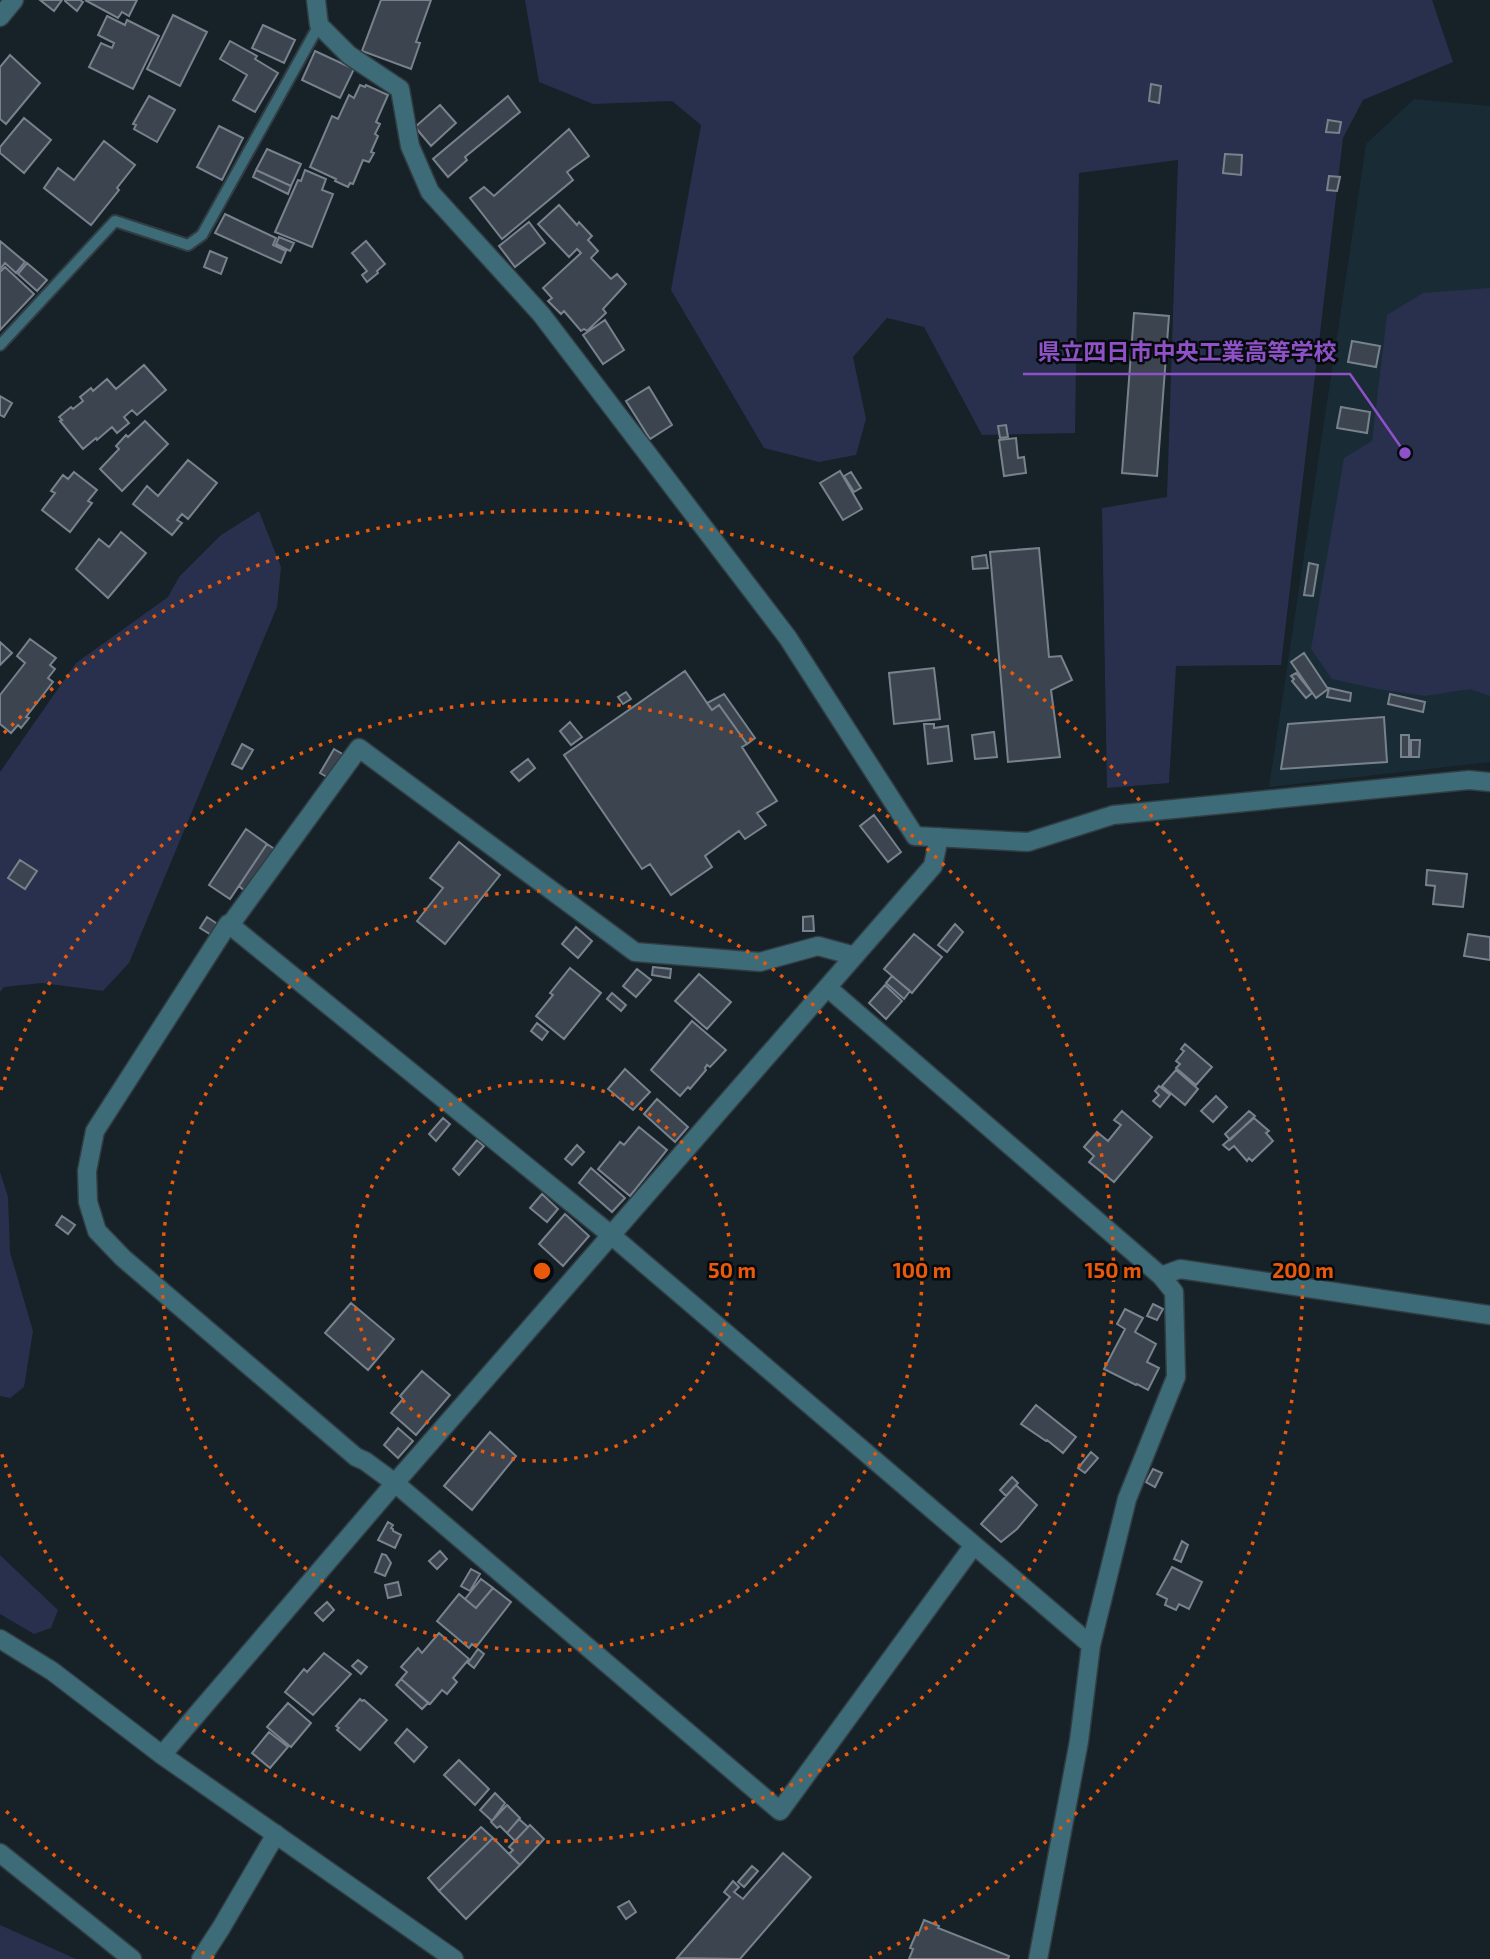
<svg xmlns="http://www.w3.org/2000/svg" width="1490" height="1959" viewBox="0 0 1490 1959" font-family="'Exo 2','Noto Sans JP',sans-serif">
  <style>
    .built { fill: #192b35 }
    .green { fill: #28304d }
    .building { fill: #3c454f; stroke: #78828d; stroke-width: 2 }
    .lines { fill: none; stroke-linecap: round; stroke-linejoin: round }
    .lane-casing { stroke: #323d43; stroke-width: 14 }
    .street-casing { stroke: #323d43; stroke-width: 21 }
    .lane { stroke: #3d6b77; stroke-width: 10 }
    .street { stroke: #3d6b77; stroke-width: 18 }
    .ring { fill: none; stroke: #e8590c; stroke-width: 3.5; stroke-dasharray: 3.5 7 }
    .centre { fill: #e8590c; stroke: #060a0d; stroke-width: 3.5 }
    .ring-label { font-size: 21px; text-anchor: middle; font-weight: bold; fill: #e8590c; stroke: #060a0d; stroke-width: 5; stroke-linejoin: round; paint-order: stroke }
    .leader { fill: none; stroke: #8f51c8; stroke-width: 2.5 }
    .callout-dot { fill: #8f51c8; stroke: #060a0d; stroke-width: 2.5 }
    .callout-label { font-size: 23px; text-anchor: middle; font-weight: bold; fill: #8f51c8; stroke: #060a0d; stroke-width: 5; stroke-linejoin: round; paint-order: stroke }
  </style>
  <rect width="100%" height="100%" fill="#162128"/>
  <path class="built" d="M 1414,99 L 1490,106 L 1490,762 L 1269,787 L 1366,144 Z"/>
  <path class="green" d="M 525,0 L 1432,0 L 1453,62 L 1363,100 L 1343,138 L 1281,665 L 1176,666 L 1169,783 L 1107,788 L 1102,508 L 1167,497 L 1178,160 L 1079,173 L 1075,433 L 982,435 L 924,327 L 887,318 L 853,357 L 866,419 L 856,455 L 819,462 L 764,448 L 671,290 L 701,125 L 672,101 L 593,104 L 539,82 Z
    M 1490,288 L 1490,696 L 1470,689 L 1425,696 L 1377,689 L 1332,679 L 1311,649 L 1344,458 L 1372,441 L 1387,315 L 1423,293 Z
    M 259,511 L 281,567 L 277,607 L 129,963 L 103,991 L 42,983 L 4,987 L 0,992 L 0,772 L 76,663 L 168,597 L 179,577 L 221,535 Z
    M 0,1172 L 8,1197 L 10,1252 L 33,1331 L 24,1387 L 10,1398 L 0,1396 Z
    M 0,1555 L 58,1610 L 51,1628 L 34,1634 L 0,1614 Z
    M 0,1925 L 76,1959 L 0,1959 Z"/>
  <path class="building" d="M 40,0 L 62,0 L 54,11 Z
    M 65,0 L 80,0 L 83,2 L 77,11 L 65,1 Z
    M 85,0 L 137,0 L 129,16 L 122,12 L 118,18 Z
    M 381,0 L 431,0 L 416,42 L 420,43 L 411,69 L 362,51 Z
    M 173,15 L 207,32 L 180,86 L 147,69 Z
    M 107,16 L 125,25 L 127,20 L 159,36 L 133,89 L 89,67 L 101,43 L 112,48 L 114,43 L 98,35 Z
    M 263,25 L 295,40 L 284,63 L 252,48 Z
    M 230,41 L 257,56 L 255,59 L 278,73 L 255,112 L 233,100 L 247,75 L 220,59 Z
    M 315,51 L 354,69 L 340,98 L 302,80 Z
    M 10,55 L 40,83 L 6,124 L 0,119 L 0,67 Z
    M 1151,84 L 1161,86 L 1159,103 L 1149,101 Z
    M 360,85 L 365,87 L 366,85 L 388,95 L 376,122 L 380,124 L 375,134 L 378,136 L 371,152 L 374,153 L 369,162 L 363,160 L 353,184 L 350,183 L 348,187 L 335,181 L 336,179 L 310,167 L 332,116 L 338,119 L 349,95 L 354,98 Z
    M 149,96 L 175,110 L 157,142 L 134,129 L 136,125 L 133,124 Z
    M 508,96 L 520,112 L 465,157 L 467,160 L 448,177 L 433,159 Z
    M 440,105 L 456,123 L 431,146 L 415,127 Z
    M 24,118 L 51,140 L 24,173 L 0,153 L 0,147 Z
    M 1328,120 L 1341,122 L 1339,133 L 1326,132 Z
    M 219,126 L 243,138 L 222,180 L 197,167 Z
    M 569,129 L 589,156 L 567,172 L 573,180 L 502,239 L 470,198 L 484,187 L 494,196 Z
    M 104,141 L 135,165 L 117,188 L 119,190 L 91,225 L 44,188 L 58,168 L 74,180 Z
    M 267,149 L 301,164 L 291,186 L 256,170 Z
    M 1225,154 L 1242,155 L 1241,175 L 1223,173 Z
    M 256,170 L 291,186 L 288,194 L 253,177 Z
    M 305,170 L 326,179 L 322,190 L 333,194 L 312,247 L 275,232 L 298,180 L 301,181 Z
    M 1329,176 L 1340,177 L 1337,191 L 1327,190 Z
    M 559,205 L 577,225 L 579,222 L 592,236 L 588,240 L 598,251 L 591,258 L 611,279 L 617,274 L 626,284 L 603,309 L 606,313 L 587,331 L 584,329 L 581,331 L 564,311 L 561,314 L 548,301 L 552,298 L 543,288 L 581,253 L 577,249 L 569,257 L 538,224 Z
    M 225,214 L 276,238 L 273,245 L 286,251 L 281,263 L 215,233 Z
    M 529,222 L 545,243 L 515,267 L 499,246 Z
    M 279,237 L 294,243 L 290,251 L 276,244 Z
    M 0,241 L 25,262 L 16,273 L 5,263 L 0,269 Z
    M 366,241 L 385,264 L 377,271 L 378,273 L 367,282 L 362,275 L 367,271 L 352,253 Z
    M 210,251 L 227,258 L 221,274 L 204,267 Z
    M 27,263 L 47,280 L 37,291 L 18,274 Z
    M 5,267 L 34,294 L 0,330 L 0,272 Z
    M 1134,313 L 1169,316 L 1157,476 L 1122,473 Z
    M 605,320 L 624,350 L 603,364 L 583,335 Z
    M 1352,341 L 1380,346 L 1376,367 L 1348,362 Z
    M 144,365 L 166,390 L 137,415 L 132,410 L 124,417 L 129,423 L 117,433 L 112,427 L 97,440 L 96,438 L 83,449 L 60,421 L 62,420 L 59,417 L 71,407 L 73,409 L 83,401 L 80,397 L 91,388 L 93,391 L 107,379 L 116,389 Z
    M 649,387 L 672,425 L 650,439 L 626,401 Z
    M 0,396 L 12,403 L 4,417 L 0,415 Z
    M 1341,407 L 1370,412 L 1367,433 L 1337,428 Z
    M 145,421 L 168,444 L 122,491 L 100,469 L 119,449 L 116,446 L 126,435 L 128,437 Z
    M 1006,425 L 1008,437 L 1000,438 L 998,426 Z
    M 1016,438 L 1018,458 L 1024,457 L 1026,473 L 1004,476 L 999,440 Z
    M 188,460 L 217,483 L 188,519 L 182,514 L 177,520 L 182,523 L 172,535 L 133,504 L 147,486 L 158,496 Z
    M 840,471 L 862,509 L 843,520 L 820,483 Z
    M 74,472 L 97,490 L 88,501 L 92,503 L 70,532 L 42,510 L 55,493 L 51,491 L 63,475 L 68,479 Z
    M 851,472 L 861,488 L 854,492 L 844,476 Z
    M 121,532 L 146,553 L 108,598 L 76,569 L 99,539 L 109,547 Z
    M 1039,548 L 1049,657 L 1061,656 L 1072,680 L 1051,690 L 1060,757 L 1008,762 L 990,552 Z
    M 986,555 L 988,568 L 973,569 L 972,557 Z
    M 1309,563 L 1318,565 L 1313,596 L 1304,595 Z
    M 30,639 L 56,658 L 50,665 L 55,669 L 48,678 L 53,682 L 26,717 L 29,718 L 21,728 L 18,725 L 11,733 L 0,724 L 0,695 L 25,663 L 17,656 Z
    M 0,642 L 12,653 L 0,665 Z
    M 1304,653 L 1328,689 L 1316,698 L 1291,662 Z
    M 934,668 L 940,719 L 894,724 L 889,673 Z
    M 685,671 L 712,710 L 719,705 L 747,744 L 742,747 L 777,801 L 757,813 L 766,825 L 745,839 L 739,831 L 705,856 L 712,867 L 671,895 L 650,864 L 642,869 L 564,755 Z
    M 1296,673 L 1312,693 L 1306,698 L 1292,681 L 1294,679 L 1291,676 Z
    M 1329,688 L 1351,693 L 1350,701 L 1327,697 Z
    M 626,692 L 631,699 L 623,704 L 618,697 Z
    M 724,694 L 755,738 L 747,744 L 719,705 L 712,710 L 707,703 Z
    M 1390,694 L 1425,702 L 1423,712 L 1388,704 Z
    M 1384,717 L 1387,762 L 1281,769 L 1288,724 Z
    M 570,722 L 582,737 L 571,745 L 560,731 Z
    M 924,724 L 934,724 L 934,728 L 948,726 L 952,761 L 928,764 Z
    M 994,732 L 997,757 L 975,759 L 972,735 Z
    M 1401,735 L 1409,735 L 1409,757 L 1401,757 Z
    M 1411,740 L 1420,740 L 1419,757 L 1411,757 Z
    M 242,744 L 253,750 L 242,769 L 232,764 Z
    M 334,749 L 346,756 L 332,780 L 320,773 Z
    M 528,759 L 535,768 L 519,781 L 511,772 Z
    M 874,815 L 901,852 L 888,862 L 860,826 Z
    M 246,829 L 267,844 L 230,899 L 209,885 Z
    M 459,842 L 500,875 L 445,944 L 417,921 L 443,888 L 430,878 Z
    M 267,844 L 276,850 L 246,892 L 239,886 Z
    M 20,860 L 37,871 L 25,889 L 8,878 Z
    M 1427,870 L 1467,874 L 1463,907 L 1433,904 L 1435,886 L 1426,885 Z
    M 813,916 L 814,931 L 803,931 L 803,917 Z
    M 207,917 L 219,925 L 213,936 L 200,928 Z
    M 955,924 L 963,932 L 947,952 L 938,945 Z
    M 576,927 L 592,941 L 578,958 L 562,944 Z
    M 914,934 L 942,957 L 912,993 L 884,969 Z
    M 1468,934 L 1490,937 L 1490,960 L 1464,956 Z
    M 653,967 L 671,969 L 670,978 L 652,975 Z
    M 570,968 L 601,993 L 564,1039 L 536,1016 L 553,995 L 550,993 Z
    M 637,969 L 651,980 L 636,997 L 623,986 Z
    M 699,974 L 731,1002 L 707,1029 L 675,1001 Z
    M 892,976 L 910,991 L 904,999 L 886,983 Z
    M 885,985 L 902,1001 L 886,1019 L 869,1003 Z
    M 612,993 L 626,1005 L 621,1011 L 607,999 Z
    M 692,1021 L 726,1050 L 710,1067 L 707,1065 L 705,1068 L 706,1070 L 690,1089 L 688,1087 L 680,1096 L 651,1070 Z
    M 537,1023 L 548,1032 L 542,1040 L 531,1031 Z
    M 1185,1044 L 1212,1067 L 1196,1085 L 1176,1068 L 1180,1064 L 1176,1061 L 1184,1051 L 1181,1049 Z
    M 625,1069 L 650,1092 L 633,1110 L 608,1089 Z
    M 1176,1070 L 1198,1089 L 1185,1105 L 1162,1086 Z
    M 1159,1086 L 1170,1095 L 1160,1107 L 1153,1101 L 1159,1095 L 1155,1091 Z
    M 1216,1096 L 1227,1107 L 1213,1122 L 1201,1111 Z
    M 657,1099 L 688,1127 L 675,1142 L 644,1114 Z
    M 1122,1111 L 1152,1137 L 1114,1182 L 1089,1162 L 1094,1156 L 1084,1147 L 1097,1132 L 1108,1141 L 1121,1125 L 1114,1120 Z
    M 1249,1111 L 1255,1116 L 1230,1140 L 1225,1134 Z
    M 443,1118 L 450,1124 L 436,1141 L 429,1134 Z
    M 1254,1118 L 1269,1131 L 1266,1133 L 1273,1141 L 1252,1161 L 1249,1158 L 1247,1161 L 1234,1146 L 1229,1150 L 1223,1145 Z
    M 639,1127 L 667,1150 L 630,1196 L 598,1169 L 620,1142 L 624,1145 Z
    M 477,1140 L 484,1146 L 459,1175 L 453,1169 Z
    M 577,1145 L 584,1152 L 572,1165 L 565,1159 Z
    M 591,1168 L 625,1198 L 612,1212 L 579,1183 Z
    M 542,1194 L 558,1209 L 547,1222 L 530,1208 Z
    M 565,1214 L 589,1236 L 563,1266 L 539,1244 Z
    M 62,1216 L 75,1225 L 68,1234 L 56,1225 Z
    M 351,1303 L 394,1339 L 368,1370 L 325,1333 Z
    M 1153,1304 L 1163,1309 L 1157,1320 L 1147,1316 Z
    M 1125,1309 L 1143,1318 L 1135,1332 L 1156,1344 L 1147,1362 L 1159,1368 L 1148,1390 L 1137,1384 L 1136,1385 L 1104,1369 L 1125,1329 L 1117,1324 Z
    M 422,1371 L 450,1395 L 416,1435 L 391,1413 L 403,1399 L 400,1396 Z
    M 1036,1405 L 1076,1437 L 1063,1453 L 1047,1440 L 1046,1441 L 1021,1424 Z
    M 398,1428 L 413,1441 L 398,1458 L 384,1445 Z
    M 490,1432 L 516,1456 L 472,1510 L 444,1486 Z
    M 1091,1452 L 1098,1458 L 1085,1473 L 1078,1468 Z
    M 1153,1469 L 1162,1473 L 1155,1487 L 1146,1482 Z
    M 1012,1477 L 1018,1483 L 1006,1496 L 1000,1490 Z
    M 1016,1485 L 1037,1505 L 1017,1529 L 1001,1542 L 981,1524 Z
    M 388,1522 L 393,1525 L 391,1528 L 393,1529 L 393,1531 L 401,1535 L 395,1548 L 378,1540 Z
    M 1182,1541 L 1188,1545 L 1181,1562 L 1174,1559 Z
    M 440,1551 L 447,1559 L 437,1569 L 429,1561 Z
    M 382,1554 L 386,1555 L 391,1563 L 385,1576 L 375,1572 Z
    M 1172,1567 L 1202,1582 L 1189,1609 L 1179,1604 L 1176,1610 L 1165,1605 L 1167,1599 L 1157,1594 Z
    M 471,1569 L 480,1574 L 470,1591 L 461,1586 Z
    M 481,1579 L 493,1588 L 476,1608 L 465,1599 Z
    M 398,1582 L 401,1595 L 388,1598 L 385,1585 Z
    M 493,1588 L 511,1602 L 476,1647 L 472,1644 L 469,1648 L 437,1621 L 459,1594 L 476,1608 Z
    M 327,1602 L 334,1610 L 323,1621 L 315,1613 Z
    M 439,1633 L 469,1659 L 453,1678 L 457,1682 L 447,1694 L 442,1690 L 430,1704 L 401,1679 L 407,1672 L 401,1667 L 418,1648 L 422,1653 Z
    M 478,1649 L 484,1654 L 474,1668 L 468,1663 Z
    M 324,1653 L 351,1674 L 313,1715 L 285,1692 L 304,1669 L 307,1672 Z
    M 358,1660 L 367,1667 L 361,1674 L 352,1666 Z
    M 401,1679 L 428,1703 L 422,1709 L 396,1685 Z
    M 360,1699 L 362,1701 L 364,1700 L 387,1720 L 360,1750 L 337,1730 L 339,1728 L 336,1726 Z
    M 288,1703 L 311,1723 L 291,1747 L 267,1727 Z
    M 407,1729 L 427,1747 L 414,1762 L 395,1743 Z
    M 269,1732 L 288,1747 L 270,1768 L 252,1753 Z
    M 459,1760 L 489,1789 L 475,1805 L 444,1775 Z
    M 495,1793 L 505,1803 L 492,1821 L 480,1810 Z
    M 507,1805 L 520,1818 L 507,1833 L 500,1826 L 497,1828 L 491,1822 Z
    M 519,1819 L 528,1827 L 515,1841 L 507,1833 Z
    M 530,1825 L 544,1839 L 520,1865 L 509,1854 L 513,1850 L 509,1847 Z
    M 481,1827 L 493,1838 L 439,1891 L 428,1878 Z
    M 493,1838 L 520,1865 L 466,1919 L 439,1891 Z
    M 783,1853 L 811,1877 L 740,1959 L 677,1958 L 730,1897 L 724,1892 L 733,1881 L 739,1887 L 734,1892 L 743,1899 Z
    M 752,1866 L 758,1871 L 744,1887 L 738,1882 Z
    M 629,1901 L 636,1912 L 626,1919 L 618,1907 Z
    M 924,1920 L 939,1926 L 938,1928 L 1009,1956 L 1008,1959 L 909,1959 L 913,1949 L 910,1948 L 916,1934 L 918,1935 Z"/>
  <g class="lines">
    <defs>
      <path id="lane" d="M 0,345 L 115,221 L 188,245 L 202,235 L 319,25"/>
      <path id="street" d="M 316,0 L 319,25 L 349,55 L 400,89 L 410,146 L 430,192 L 541,314 L 788,638 L 915,836 L 1028,842 L 1113,815 L 1469,780 L 1490,782
        M 0,17 L 14,0
        M 230,925 L 611,1235 L 1091,1645
        M 855,956 L 818,946 L 760,962 L 635,952 L 359,748 L 230,925 L 228,924 L 95,1131 L 87,1171 L 88,1202 L 97,1231 L 123,1258 L 356,1457 L 365,1461 L 395,1483 L 780,1811 L 974,1545
        M 828,988 L 1161,1276 L 1174,1292 L 1176,1377 L 1127,1499 L 1091,1645 L 1079,1741 L 1038,1959
        M 1161,1276 L 1180,1269 L 1490,1315
        M 0,1639 L 52,1671 L 162,1755 L 454,1959
        M 162,1755 L 395,1483 L 933,866 L 939,837
        M 0,1853 L 132,1959
        M 201,1959 L 221,1928 L 276,1834"/>
    </defs>
    <use href="#lane" class="lane-casing"/>
    <use href="#street" class="street-casing"/>
    <use href="#lane" class="lane"/>
    <use href="#street" class="street"/>
  </g>
  <g class="ring">
    <circle cx="542" cy="1271" r="190"/>
    <circle cx="542" cy="1271" r="380"/>
    <path d="M1 1090A571 571 0 1 1 1 1452"/>
    <path d="M214 1958A761 761 0 0 1 4 1809M4 733A761 761 0 1 1 870 1958"/>
  </g>
  <circle cx="542" cy="1271" r="10" class="centre"/>
  <g class="ring-label">
    <text x="732" y="1278">50 m</text>
    <text x="922" y="1278">100 m</text>
    <text x="1113" y="1278">150 m</text>
    <text x="1303" y="1278">200 m</text>
  </g>
  <path class="leader" d="M1405 453L1350 374H1023"/>
  <circle class="callout-dot" cx="1405" cy="453" r="7"/>
  <g class="callout-label">
    <text x="1187" y="360">県立四日市中央工業高等学校</text>
  </g>
</svg>
